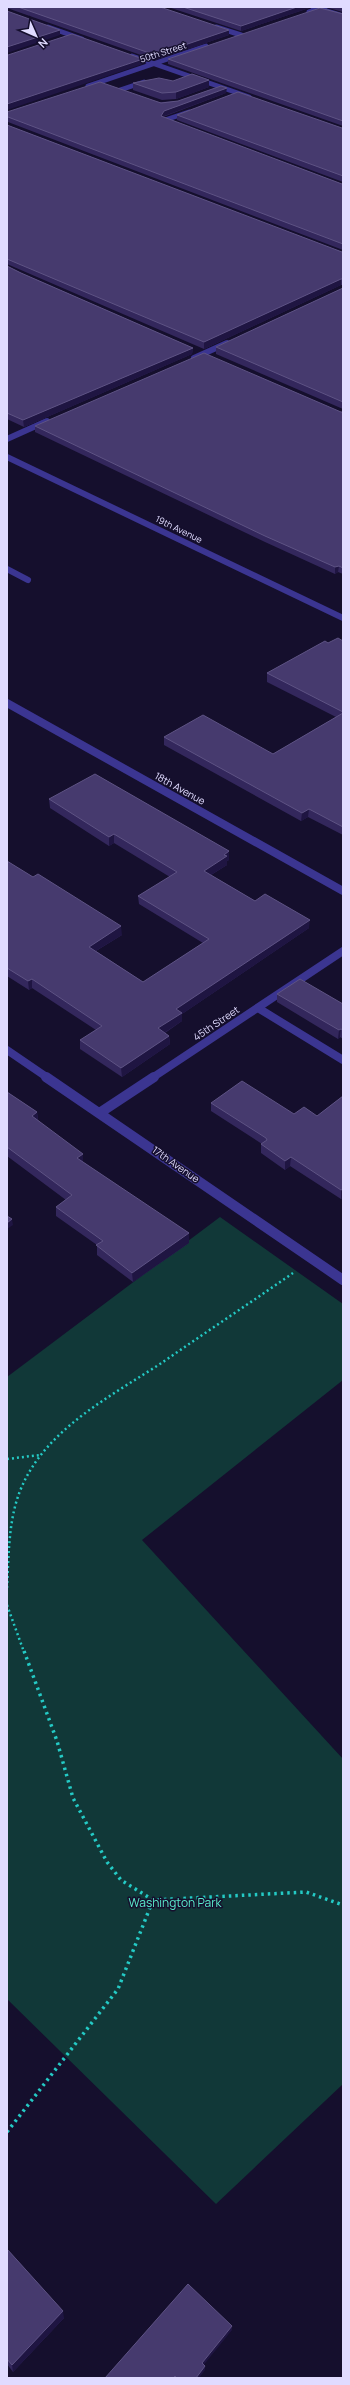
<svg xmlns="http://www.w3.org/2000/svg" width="350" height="2385" viewBox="0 0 350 2385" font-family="Manrope,sans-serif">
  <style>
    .green { fill: #113838 }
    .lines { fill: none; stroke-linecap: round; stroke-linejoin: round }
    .path-far1 { stroke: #24cac5; stroke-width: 2.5; stroke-dasharray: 2 3; stroke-linecap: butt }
    .path { stroke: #24cac5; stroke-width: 3.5; stroke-dasharray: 2.5 4; stroke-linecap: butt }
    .service-far2 { stroke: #3b3591; stroke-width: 5 }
    .service-far1 { stroke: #3b3591; stroke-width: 6 }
    .service { stroke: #3b3591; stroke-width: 8 }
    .minor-far3 { stroke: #3b3591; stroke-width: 5 }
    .minor-far2 { stroke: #3b3591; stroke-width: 6 }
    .minor-far1 { stroke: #3b3591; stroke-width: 8 }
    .minor { stroke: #3b3591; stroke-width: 10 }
    .tertiary { stroke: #3b3591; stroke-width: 5 }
    .wall { fill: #33275c }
    .shaded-wall { fill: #1f1542 }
    .building { fill: #463a6e; stroke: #5e5384 }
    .labels { text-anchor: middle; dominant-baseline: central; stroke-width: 3; stroke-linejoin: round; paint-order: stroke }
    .far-street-label { font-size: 9px; fill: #e0dbff; stroke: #150f2d }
    .street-label { font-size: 10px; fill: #e0dbff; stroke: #150f2d }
    .near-park-label { font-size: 12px; fill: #5aeccc; stroke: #150f2d }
  </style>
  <rect width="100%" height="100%" fill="#150f2d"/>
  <path class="green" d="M 220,1217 L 343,1304 L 343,1380 L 142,1540 L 343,1759 L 343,2084 L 216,2204 L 7,1999 L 7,1377 Z"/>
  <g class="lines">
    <path class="path-far1" d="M 7,1459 L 40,1455
      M 7,1588 C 9,1553 8,1516 23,1484 C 49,1427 113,1395 163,1362 C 206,1332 250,1303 293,1273
      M 7,1605 L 24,1652"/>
    <path class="path" d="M 24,1651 L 57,1741 L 73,1798 L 107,1862 L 121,1880 L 153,1900 L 306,1892 L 343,1905
      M 7,2132 L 118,1989 L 153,1900"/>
    <path class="service-far2" d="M 216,27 L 241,35
      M 120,90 L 144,82
      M 173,123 L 165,120 L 189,112"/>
    <path class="service-far1" d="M 7,569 L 28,580"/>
    <path class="service" d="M 258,1008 L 343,1060"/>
    <path class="minor-far3" d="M 313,7 L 343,16"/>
    <path class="minor-far2" d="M 194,358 L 227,343
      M 7,439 L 47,421
      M 7,457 L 343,618"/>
    <path class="minor-far1" d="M 7,703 L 343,891
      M 7,1050 L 48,1078
      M 152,1078 L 343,951"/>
    <path class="minor" d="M 46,1077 L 343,1280
      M 101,1112 L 154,1077"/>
    <path class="tertiary" d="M 309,12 L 325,7
      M 48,27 L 82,39
      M 132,56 L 249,97
      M 88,86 L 206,46"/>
  </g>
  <path class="wall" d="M 7,7 L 160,7 L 229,35 L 155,60 L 7,8 Z
    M 168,7 L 310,7 L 309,8 L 241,31 Z
    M 329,7 L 343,7 L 343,12 L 329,8 Z
    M 343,14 L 343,126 L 168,64 L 168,59 Z
    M 209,80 L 209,87 L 176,99 L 162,100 L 133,90 L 133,83 L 173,81 Z
    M 226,93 L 163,117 L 342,184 L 343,184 L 343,250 L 8,122 L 7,112 L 178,101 Z
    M 177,115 L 342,128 L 343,128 L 343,182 L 177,120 Z
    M 7,125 L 342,252 L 343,251 L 343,285 L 341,285 L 204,349 L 7,264 Z
    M 7,266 L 21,273 L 193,348 L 192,354 L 24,427 L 7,419 Z
    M 343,288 L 343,409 L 216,354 L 216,347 Z
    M 341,412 L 343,412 L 343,574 L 338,572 L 335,574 L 265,542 L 35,432 L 35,426 Z
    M 343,641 L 343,835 L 308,817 L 301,821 L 164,745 L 164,737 L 273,754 L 336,717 L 267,682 L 267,673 L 328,643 Z
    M 49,799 L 229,851 L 229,860 L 227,861 L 227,865 L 211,875 L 255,901 L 309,928 L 182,1014 L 182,1021 L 165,1033 L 169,1036 L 170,1044 L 122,1077 L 80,1049 L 80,1040 L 96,1030 L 32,988 L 29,990 L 7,976 L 7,861 L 122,935 L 96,951 L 143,982 L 203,943 L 139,904 L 138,896 L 170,877 L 114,843 L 109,846 L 50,808 Z
    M 277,994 L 343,1004 L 343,1039 L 340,1037 L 338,1039 L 277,1002 Z
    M 7,1092 L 37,1112 L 38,1120 L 83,1162 L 189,1243 L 133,1282 L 97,1255 L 97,1245 L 56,1216 L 56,1207 L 66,1200 L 7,1156 Z
    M 343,1096 L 343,1197 L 341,1199 L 290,1166 L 285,1170 L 261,1153 L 261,1144 L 262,1144 L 211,1111 L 211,1103 L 294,1114 L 317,1116 Z
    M 7,2249 L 64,2318 L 13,2372 L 7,2364 Z"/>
  <path class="shaded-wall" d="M 297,7 L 310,7 L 309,8 L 241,31 L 241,26 Z
    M 60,30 L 60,35 L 7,53 L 7,47 Z
    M 229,30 L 229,35 L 155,60 L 155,55 Z
    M 143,59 L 143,64 L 7,110 L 7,104 Z
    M 209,80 L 209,87 L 176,99 L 176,92 Z
    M 227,88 L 226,93 L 164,116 L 161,121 L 161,116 L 164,111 Z
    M 7,117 L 8,117 L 8,122 L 7,123 Z
    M 341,279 L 341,285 L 204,349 L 204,342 Z
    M 193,348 L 192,354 L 24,427 L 23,420 Z
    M 339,566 L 338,572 L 335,574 L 335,567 Z
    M 309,809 L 308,817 L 301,821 L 302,813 Z
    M 114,834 L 114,843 L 109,846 L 109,837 Z
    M 229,851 L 229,860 L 227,861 L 227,865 L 204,879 L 204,871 Z
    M 310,920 L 309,928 L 182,1014 L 182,1021 L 158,1037 L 158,1028 L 176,1009 Z
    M 121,926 L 122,935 L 89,955 L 89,947 Z
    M 32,979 L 32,988 L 29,990 L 28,981 Z
    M 341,1029 L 340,1037 L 338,1039 L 339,1030 Z
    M 169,1036 L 170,1044 L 122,1077 L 121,1068 Z
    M 37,1112 L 38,1122 L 32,1116 Z
    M 83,1154 L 83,1163 L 77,1158 Z
    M 291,1157 L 290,1166 L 285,1170 L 285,1161 Z
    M 343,1189 L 343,1197 L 341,1199 L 341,1190 Z
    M 12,1219 L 13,1225 L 7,1229 L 7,1223 Z
    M 189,1233 L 189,1243 L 133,1282 L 132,1273 Z
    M 63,2311 L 64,2318 L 13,2372 L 12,2365 Z
    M 232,2326 L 232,2330 L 202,2367 L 202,2363 Z
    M 205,2366 L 205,2370 L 199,2378 L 196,2378 Z"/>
  <path class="building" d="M 18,7 L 160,7 L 229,30 L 155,55 Z
    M 183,7 L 297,7 L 241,26 Z
    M 320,8 L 343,14 L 343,121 L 168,59 Z
    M 7,11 L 60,30 L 7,47 Z
    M 72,34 L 143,59 L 7,104 L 7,55 L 8,55 Z
    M 192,74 L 209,80 L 176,92 L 162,93 L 133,83 L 159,78 L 173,81 Z
    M 100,82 L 161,103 L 178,101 L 221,86 L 227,88 L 164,111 L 161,116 L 342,184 L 343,184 L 343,244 L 8,117 L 7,117 L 7,112 Z
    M 238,92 L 342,128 L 343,128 L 343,176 L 177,115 Z
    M 7,125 L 342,252 L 343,251 L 343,279 L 341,279 L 204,342 L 7,259 Z
    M 7,266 L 21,273 L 193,348 L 23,420 L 7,413 Z
    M 343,288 L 343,402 L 216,347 Z
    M 204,353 L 341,412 L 343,412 L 343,568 L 339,566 L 335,567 L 265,536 L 35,426 Z
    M 338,638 L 343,641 L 343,712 L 267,673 L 325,641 L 328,643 Z
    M 343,713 L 343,827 L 309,809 L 302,813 L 164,737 L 203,715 L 273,754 Z
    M 95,774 L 229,851 L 224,855 L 227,856 L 204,871 L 255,901 L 265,894 L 310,920 L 176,1009 L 182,1013 L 158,1028 L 169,1036 L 121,1068 L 80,1040 L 102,1026 L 32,979 L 28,981 L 7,968 L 7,861 L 33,877 L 38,874 L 121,926 L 89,947 L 143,982 L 209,939 L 138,896 L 177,872 L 114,834 L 109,837 L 49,799 Z
    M 300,979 L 343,1004 L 343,1030 L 341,1029 L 339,1030 L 277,994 Z
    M 242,1081 L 294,1114 L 304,1107 L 317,1116 L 343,1096 L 343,1189 L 341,1190 L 291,1157 L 285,1161 L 261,1144 L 267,1140 L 266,1138 L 211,1103 Z
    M 7,1092 L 37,1112 L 32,1116 L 83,1154 L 77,1158 L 189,1233 L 132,1273 L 96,1245 L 103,1241 L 56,1207 L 72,1195 L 7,1147 Z
    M 7,1216 L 12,1219 L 7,1223 Z
    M 7,2249 L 63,2311 L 12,2365 L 7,2359 Z
    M 188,2284 L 232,2326 L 202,2363 L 205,2366 L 196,2378 L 177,2378 L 175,2376 L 173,2378 L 105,2378 Z"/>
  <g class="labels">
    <g class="far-street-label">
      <text transform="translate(163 52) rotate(-18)">50th Street</text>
      <text transform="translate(179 529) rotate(26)">19th Avenue</text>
    </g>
    <g class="street-label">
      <text transform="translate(180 788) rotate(29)">18th Avenue</text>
      <text transform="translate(216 1023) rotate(-34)">45th Street</text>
      <text transform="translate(176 1164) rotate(35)">17th Avenue</text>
    </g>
    <g class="near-park-label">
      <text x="175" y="1902">Washington Park</text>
    </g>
  </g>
  <rect width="350" height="2385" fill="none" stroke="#e0dbff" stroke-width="16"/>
  <g transform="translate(36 36) rotate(135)" stroke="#150f2d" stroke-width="3" paint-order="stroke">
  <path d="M0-3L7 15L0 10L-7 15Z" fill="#e0dbff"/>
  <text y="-6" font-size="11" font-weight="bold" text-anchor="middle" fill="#e0dbff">N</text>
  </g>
</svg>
